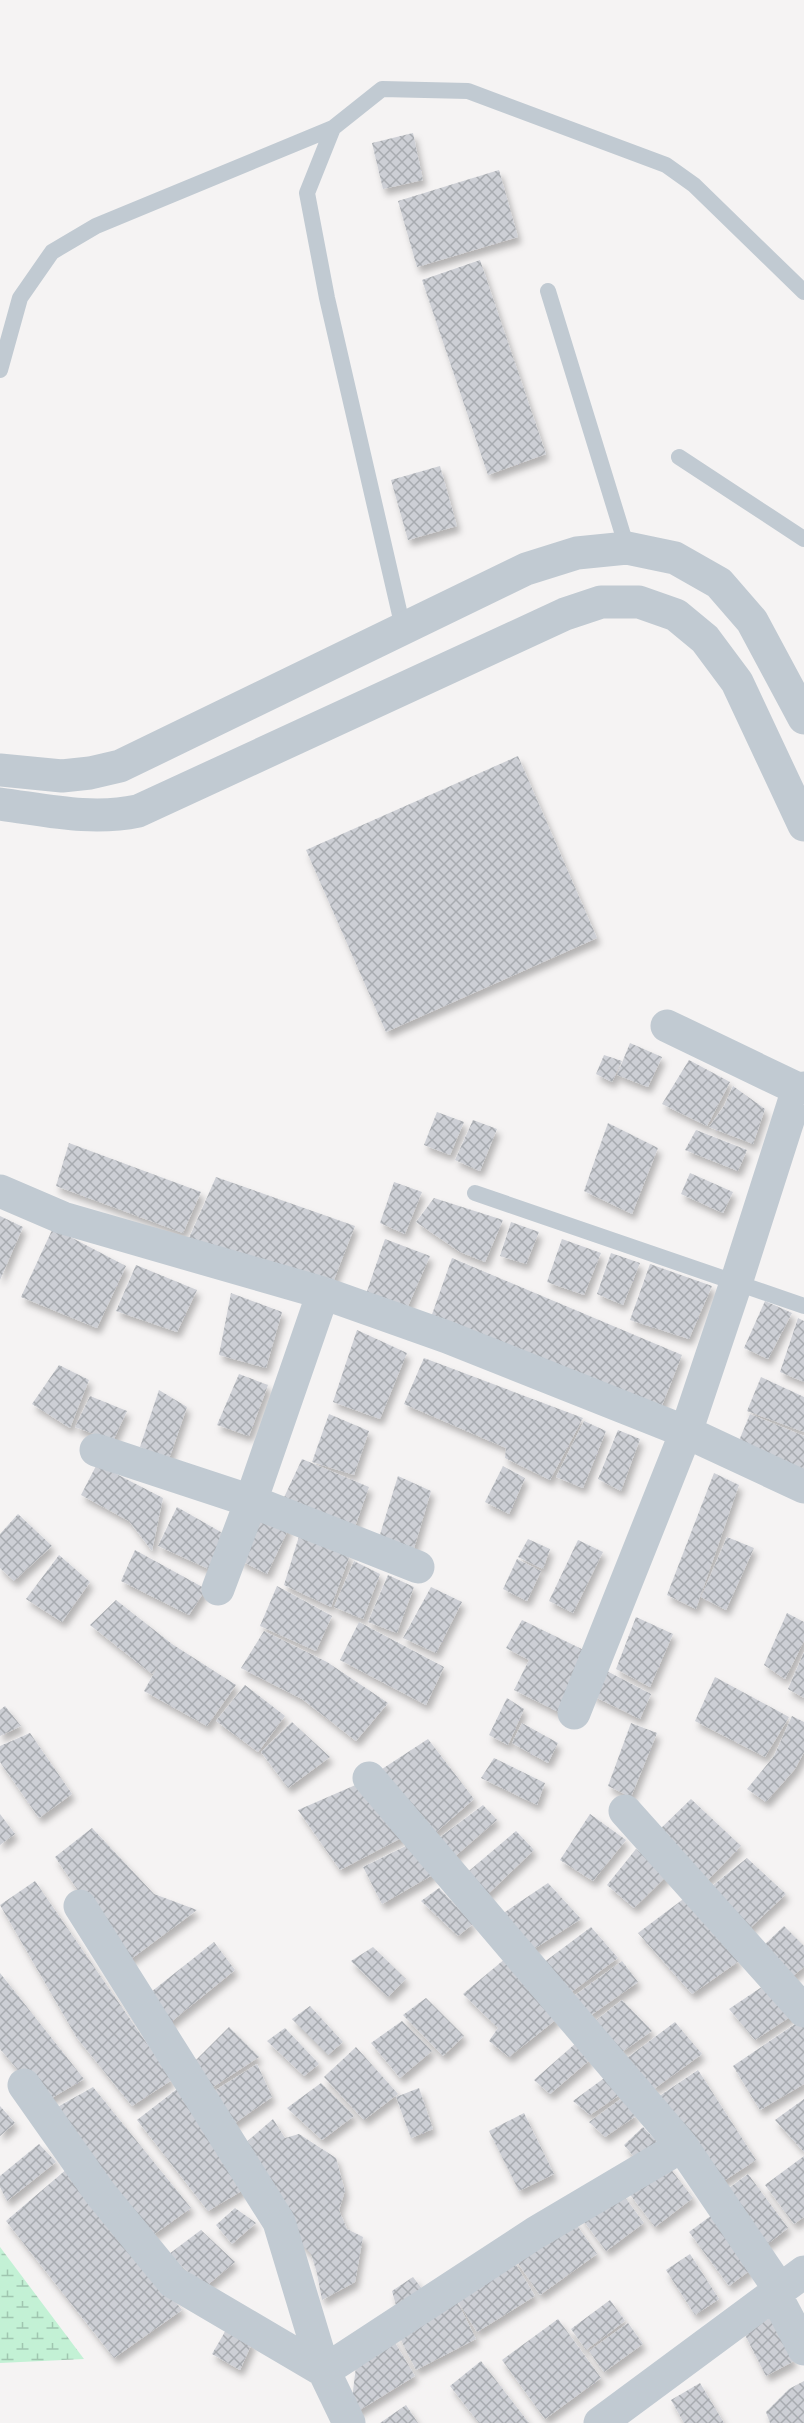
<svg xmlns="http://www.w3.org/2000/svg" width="804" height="2423" viewBox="0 0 804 2423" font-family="Lato,sans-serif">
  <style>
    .wetland { fill: url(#wetland-marsh) }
    .building { fill: url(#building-cross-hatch); filter: url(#shadow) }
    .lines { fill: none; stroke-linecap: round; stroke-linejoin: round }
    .service { stroke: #c1cad2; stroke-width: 16 }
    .minor { stroke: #c1cad2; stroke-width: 33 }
  </style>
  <defs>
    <pattern id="wetland-marsh" width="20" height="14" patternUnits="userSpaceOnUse" patternTransform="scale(1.5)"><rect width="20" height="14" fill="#c3f1d5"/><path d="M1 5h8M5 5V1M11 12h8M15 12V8" fill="none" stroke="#a0c6b0"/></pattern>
    <pattern id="building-cross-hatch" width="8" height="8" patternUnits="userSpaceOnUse" patternTransform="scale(1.5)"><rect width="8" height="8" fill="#cdcfd5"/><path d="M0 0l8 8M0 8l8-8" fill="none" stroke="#a8abb0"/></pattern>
    <filter id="shadow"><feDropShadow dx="3.5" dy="6" stdDeviation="3" flood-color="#0004"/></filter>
  </defs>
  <rect width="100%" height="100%" fill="#f5f3f3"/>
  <path class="wetland" d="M 0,2247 L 84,2359 L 0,2363 Z"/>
  <path class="building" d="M 413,133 L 423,180 L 383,189 L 372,143 Z
    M 499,170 L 518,237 L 417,267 L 398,201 Z
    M 480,260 L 546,454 L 488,475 L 422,280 Z
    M 440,466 L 457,526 L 408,540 L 391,480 Z
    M 518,756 L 597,938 L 386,1032 L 306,850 Z
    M 630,1043 L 662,1057 L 648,1087 L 617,1075 Z
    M 604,1055 L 622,1061 L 612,1082 L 596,1074 Z
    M 689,1060 L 730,1082 L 707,1126 L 662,1104 Z
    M 733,1086 L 765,1109 L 753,1144 L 709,1127 L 724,1106 Z
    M 437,1112 L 464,1122 L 450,1155 L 424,1145 Z
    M 473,1120 L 497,1129 L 480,1171 L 455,1160 Z
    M 608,1123 L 658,1148 L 632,1214 L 584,1191 Z
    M 696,1130 L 747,1150 L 738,1171 L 685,1150 Z
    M 69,1143 L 201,1192 L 183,1233 L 56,1186 Z
    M 690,1173 L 733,1192 L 723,1213 L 681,1194 Z
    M 216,1177 L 355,1226 L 332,1285 L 189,1238 Z
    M 394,1182 L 422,1192 L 405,1234 L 380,1223 Z
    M 434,1198 L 503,1220 L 485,1262 L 460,1252 L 416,1222 Z
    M 0,1216 L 23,1227 L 0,1280 Z
    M 511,1222 L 539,1232 L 526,1264 L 500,1256 Z
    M 53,1228 L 126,1266 L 97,1328 L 21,1297 Z
    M 385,1239 L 430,1256 L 405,1313 L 365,1297 Z
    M 562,1239 L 601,1253 L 584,1295 L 547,1282 Z
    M 611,1253 L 640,1263 L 623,1305 L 597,1294 Z
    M 452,1258 L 682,1355 L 661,1408 L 430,1320 Z
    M 650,1264 L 712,1286 L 689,1339 L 630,1320 Z
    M 136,1265 L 197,1290 L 177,1332 L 116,1311 Z
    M 231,1293 L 282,1312 L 266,1368 L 219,1355 Z
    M 765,1301 L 792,1313 L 768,1359 L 744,1348 Z
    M 798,1318 L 804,1321 L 804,1382 L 780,1372 Z
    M 357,1330 L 407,1353 L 380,1419 L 333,1402 Z
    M 424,1358 L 583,1418 L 550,1480 L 505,1458 L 506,1448 L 404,1404 Z
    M 59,1365 L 89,1380 L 70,1428 L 32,1404 Z
    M 239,1374 L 268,1385 L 249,1436 L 217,1425 Z
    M 761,1377 L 804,1397 L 804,1432 L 747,1411 Z
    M 159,1390 L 187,1407 L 169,1459 L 140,1447 Z
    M 90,1396 L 127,1411 L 113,1441 L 75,1427 Z
    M 329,1414 L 369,1431 L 354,1475 L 312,1462 Z
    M 750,1414 L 804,1436 L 804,1473 L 736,1448 Z
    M 584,1421 L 606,1431 L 583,1488 L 556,1477 Z
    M 618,1430 L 640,1439 L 621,1491 L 598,1479 Z
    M 302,1459 L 369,1487 L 351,1538 L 280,1506 Z
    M 97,1464 L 163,1498 L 152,1551 L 129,1521 L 81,1495 Z
    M 503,1466 L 525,1478 L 509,1514 L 485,1502 Z
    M 714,1473 L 739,1485 L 696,1609 L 667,1595 Z
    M 398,1476 L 431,1491 L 413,1552 L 378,1541 Z
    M 177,1507 L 226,1535 L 213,1571 L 158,1546 Z
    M 261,1513 L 290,1526 L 267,1574 L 239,1560 Z
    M 18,1514 L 52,1546 L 14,1581 L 0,1568 L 0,1534 Z
    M 300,1533 L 350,1555 L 331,1607 L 284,1585 Z
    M 727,1537 L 754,1548 L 726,1610 L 701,1597 Z
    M 528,1539 L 550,1549 L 543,1569 L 518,1557 Z
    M 578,1540 L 603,1552 L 573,1613 L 549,1601 Z
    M 135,1550 L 206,1589 L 189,1615 L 121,1581 Z
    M 59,1555 L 90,1582 L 62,1622 L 26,1599 Z
    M 517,1559 L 541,1571 L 527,1601 L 503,1589 Z
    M 354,1561 L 380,1574 L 363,1619 L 334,1607 Z
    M 388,1575 L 414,1587 L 397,1633 L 368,1622 Z
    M 277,1586 L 332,1616 L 316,1651 L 260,1626 Z
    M 431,1587 L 462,1602 L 436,1653 L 403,1638 Z
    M 116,1600 L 172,1644 L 236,1685 L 207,1726 L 144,1691 L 158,1666 L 152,1674 L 90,1625 Z
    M 787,1613 L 804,1622 L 804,1641 L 785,1679 L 764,1665 Z
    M 636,1617 L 673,1634 L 650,1687 L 616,1669 Z
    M 522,1620 L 592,1654 L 567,1716 L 514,1690 L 529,1660 L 506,1648 Z
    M 359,1622 L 444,1667 L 426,1705 L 340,1660 Z
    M 264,1631 L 327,1662 L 388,1703 L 356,1741 L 302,1699 L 241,1668 Z
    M 804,1652 L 804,1698 L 788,1689 Z
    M 603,1669 L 651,1694 L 640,1719 L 591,1695 Z
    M 715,1677 L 789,1717 L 765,1757 L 695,1721 Z
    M 245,1685 L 285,1716 L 258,1752 L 216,1721 Z
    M 507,1698 L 524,1709 L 508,1745 L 489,1735 Z
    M 5,1706 L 21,1726 L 0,1736 L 0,1710 Z
    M 792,1716 L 804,1722 L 804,1752 L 795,1769 L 766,1802 L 747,1789 L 774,1756 Z
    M 292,1722 L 330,1757 L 288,1788 L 261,1752 Z
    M 522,1723 L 558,1743 L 548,1763 L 512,1743 Z
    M 631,1723 L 657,1733 L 631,1797 L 608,1786 Z
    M 30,1733 L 72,1794 L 39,1818 L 0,1762 L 0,1746 Z
    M 428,1739 L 474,1799 L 427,1840 L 376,1773 Z
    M 494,1758 L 545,1783 L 537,1805 L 481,1778 Z
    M 367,1780 L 407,1835 L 340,1870 L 298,1810 Z
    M 691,1799 L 741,1846 L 705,1883 L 655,1834 Z
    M 483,1805 L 497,1820 L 452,1859 L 435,1841 Z
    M 0,1814 L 15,1834 L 0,1845 Z
    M 590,1814 L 626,1840 L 593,1881 L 560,1860 Z
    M 92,1828 L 154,1894 L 197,1910 L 127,1962 L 55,1857 Z
    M 516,1831 L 534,1850 L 485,1897 L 463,1876 Z
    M 412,1843 L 436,1873 L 382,1904 L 363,1867 Z
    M 636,1849 L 669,1874 L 634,1908 L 607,1885 Z
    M 747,1858 L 786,1894 L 746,1932 L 706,1891 Z
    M 35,1881 L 172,2080 L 132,2106 L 77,2038 L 0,1905 Z
    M 548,1883 L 581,1919 L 529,1952 L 499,1916 Z
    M 439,1888 L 473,1924 L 458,1936 L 421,1901 Z
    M 686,1897 L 739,1961 L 692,1994 L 638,1933 Z
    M 784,1926 L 804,1946 L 804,1967 L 788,1980 L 759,1950 Z
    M 591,1927 L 618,1958 L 570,1993 L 543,1963 Z
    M 214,1942 L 235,1970 L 166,2026 L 146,1996 Z
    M 373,1947 L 406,1979 L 388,1997 L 351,1961 Z
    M 506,1958 L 558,2018 L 509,2057 L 489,2041 L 498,2028 L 463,1994 Z
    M 622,1961 L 638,1982 L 590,2016 L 574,1996 Z
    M 0,1973 L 84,2079 L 45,2102 L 0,2049 Z
    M 772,1980 L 799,2011 L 755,2040 L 729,2009 Z
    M 426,1998 L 464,2036 L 443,2056 L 403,2015 Z
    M 622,2000 L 652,2031 L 622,2052 L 595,2021 Z
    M 310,2006 L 343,2042 L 328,2055 L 292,2019 Z
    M 801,2020 L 804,2024 L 804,2084 L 760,2110 L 733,2066 Z
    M 402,2021 L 432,2051 L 400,2078 L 371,2043 Z
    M 675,2022 L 702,2054 L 654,2089 L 627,2058 Z
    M 229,2027 L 259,2057 L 210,2089 L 192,2064 Z
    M 285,2028 L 319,2064 L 304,2076 L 267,2041 Z
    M 576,2043 L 591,2059 L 550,2094 L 534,2080 Z
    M 356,2047 L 398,2094 L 364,2120 L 324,2077 Z
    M 257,2064 L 272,2097 L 228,2128 L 211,2093 Z
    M 698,2070 L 756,2160 L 716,2186 L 658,2097 Z
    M 607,2076 L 621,2094 L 590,2115 L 573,2101 Z
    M 321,2083 L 354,2116 L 322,2140 L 287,2108 Z
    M 93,2087 L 191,2208 L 153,2235 L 54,2109 Z
    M 419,2088 L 433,2129 L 411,2138 L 396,2097 Z
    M 177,2089 L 245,2189 L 208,2211 L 137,2120 Z
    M 622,2098 L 636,2116 L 605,2137 L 589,2122 Z
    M 804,2099 L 804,2152 L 775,2120 Z
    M 0,2106 L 15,2123 L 0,2136 Z
    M 524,2113 L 554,2174 L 519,2191 L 489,2131 Z
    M 273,2119 L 285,2138 L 299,2134 L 336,2158 L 345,2191 L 339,2210 L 347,2229 L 363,2237 L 355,2282 L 322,2300 L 317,2273 L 311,2254 L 295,2238 L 286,2202 L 269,2188 L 243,2145 Z
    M 643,2127 L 663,2148 L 640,2164 L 624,2145 Z
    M 39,2144 L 56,2162 L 7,2201 L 0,2187 L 0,2176 Z
    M 804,2156 L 804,2217 L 794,2224 L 765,2185 Z
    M 666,2163 L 693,2198 L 655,2227 L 628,2192 Z
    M 68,2168 L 182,2310 L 114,2358 L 6,2221 Z
    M 748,2174 L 788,2228 L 765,2246 L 725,2191 Z
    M 618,2188 L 644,2223 L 606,2251 L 580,2216 Z
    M 235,2208 L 256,2223 L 232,2244 L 216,2225 Z
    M 712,2215 L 752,2269 L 729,2286 L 689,2232 Z
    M 572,2218 L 597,2254 L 540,2295 L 515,2259 Z
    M 201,2230 L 235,2262 L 205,2287 L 169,2254 Z
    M 690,2254 L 719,2299 L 695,2315 L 666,2270 Z
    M 512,2258 L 535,2296 L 477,2332 L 453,2294 Z
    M 413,2277 L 429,2298 L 399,2316 L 392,2291 Z
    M 610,2300 L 625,2321 L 586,2350 L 571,2329 Z
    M 457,2301 L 476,2339 L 416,2370 L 397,2332 Z
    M 772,2317 L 794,2361 L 766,2376 L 743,2331 Z
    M 558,2319 L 601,2378 L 545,2419 L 502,2360 Z
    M 628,2323 L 643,2344 L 604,2372 L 589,2351 Z
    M 226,2330 L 253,2341 L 240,2370 L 212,2354 Z
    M 391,2336 L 415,2376 L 350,2416 L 357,2358 Z
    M 481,2361 L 529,2423 L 479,2423 L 450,2386 Z
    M 804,2381 L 804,2423 L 770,2423 L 766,2412 L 789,2389 Z
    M 700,2383 L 724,2423 L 684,2423 L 671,2400 Z
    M 406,2405 L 418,2423 L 380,2423 Z"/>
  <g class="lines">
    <path class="service" d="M 548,291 L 627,548
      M 0,370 L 20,298 L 52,252 L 96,226 L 333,128
      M 679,457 L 804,539
      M 403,628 L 327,298 L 307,193 L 333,128 L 382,89 L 468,91 L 666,165 L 694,185 L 804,292
      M 475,1193 L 804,1306"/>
    <path class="minor" d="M 0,770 L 62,776 L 90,773 L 120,766 L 526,569 L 577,553 L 627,548 L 675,558 L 719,583 L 752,621 L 804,718
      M 0,804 C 46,810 91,821 138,811 L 565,614 L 601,602 L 639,602 L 676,615 L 705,639 L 737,682 L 804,825
      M 667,1026 L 798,1089 L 804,1088
      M 0,1191 L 63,1218 L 323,1293 L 447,1337 L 686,1432 L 804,1487
      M 96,1450 L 251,1501 L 418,1567
      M 218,1589 L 251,1501 L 323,1293
      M 574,1713 L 686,1432 L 736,1283 L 798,1089
      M 369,1778 L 682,2146 L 780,2290
      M 625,1811 L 804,2011
      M 80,1906 L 279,2222 L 324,2371 L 349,2423
      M 24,2085 L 100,2193 L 173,2282 L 324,2371
      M 775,2294 L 804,2349
      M 324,2371 L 535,2233 L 682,2146
      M 600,2423 L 804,2272"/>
  </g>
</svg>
